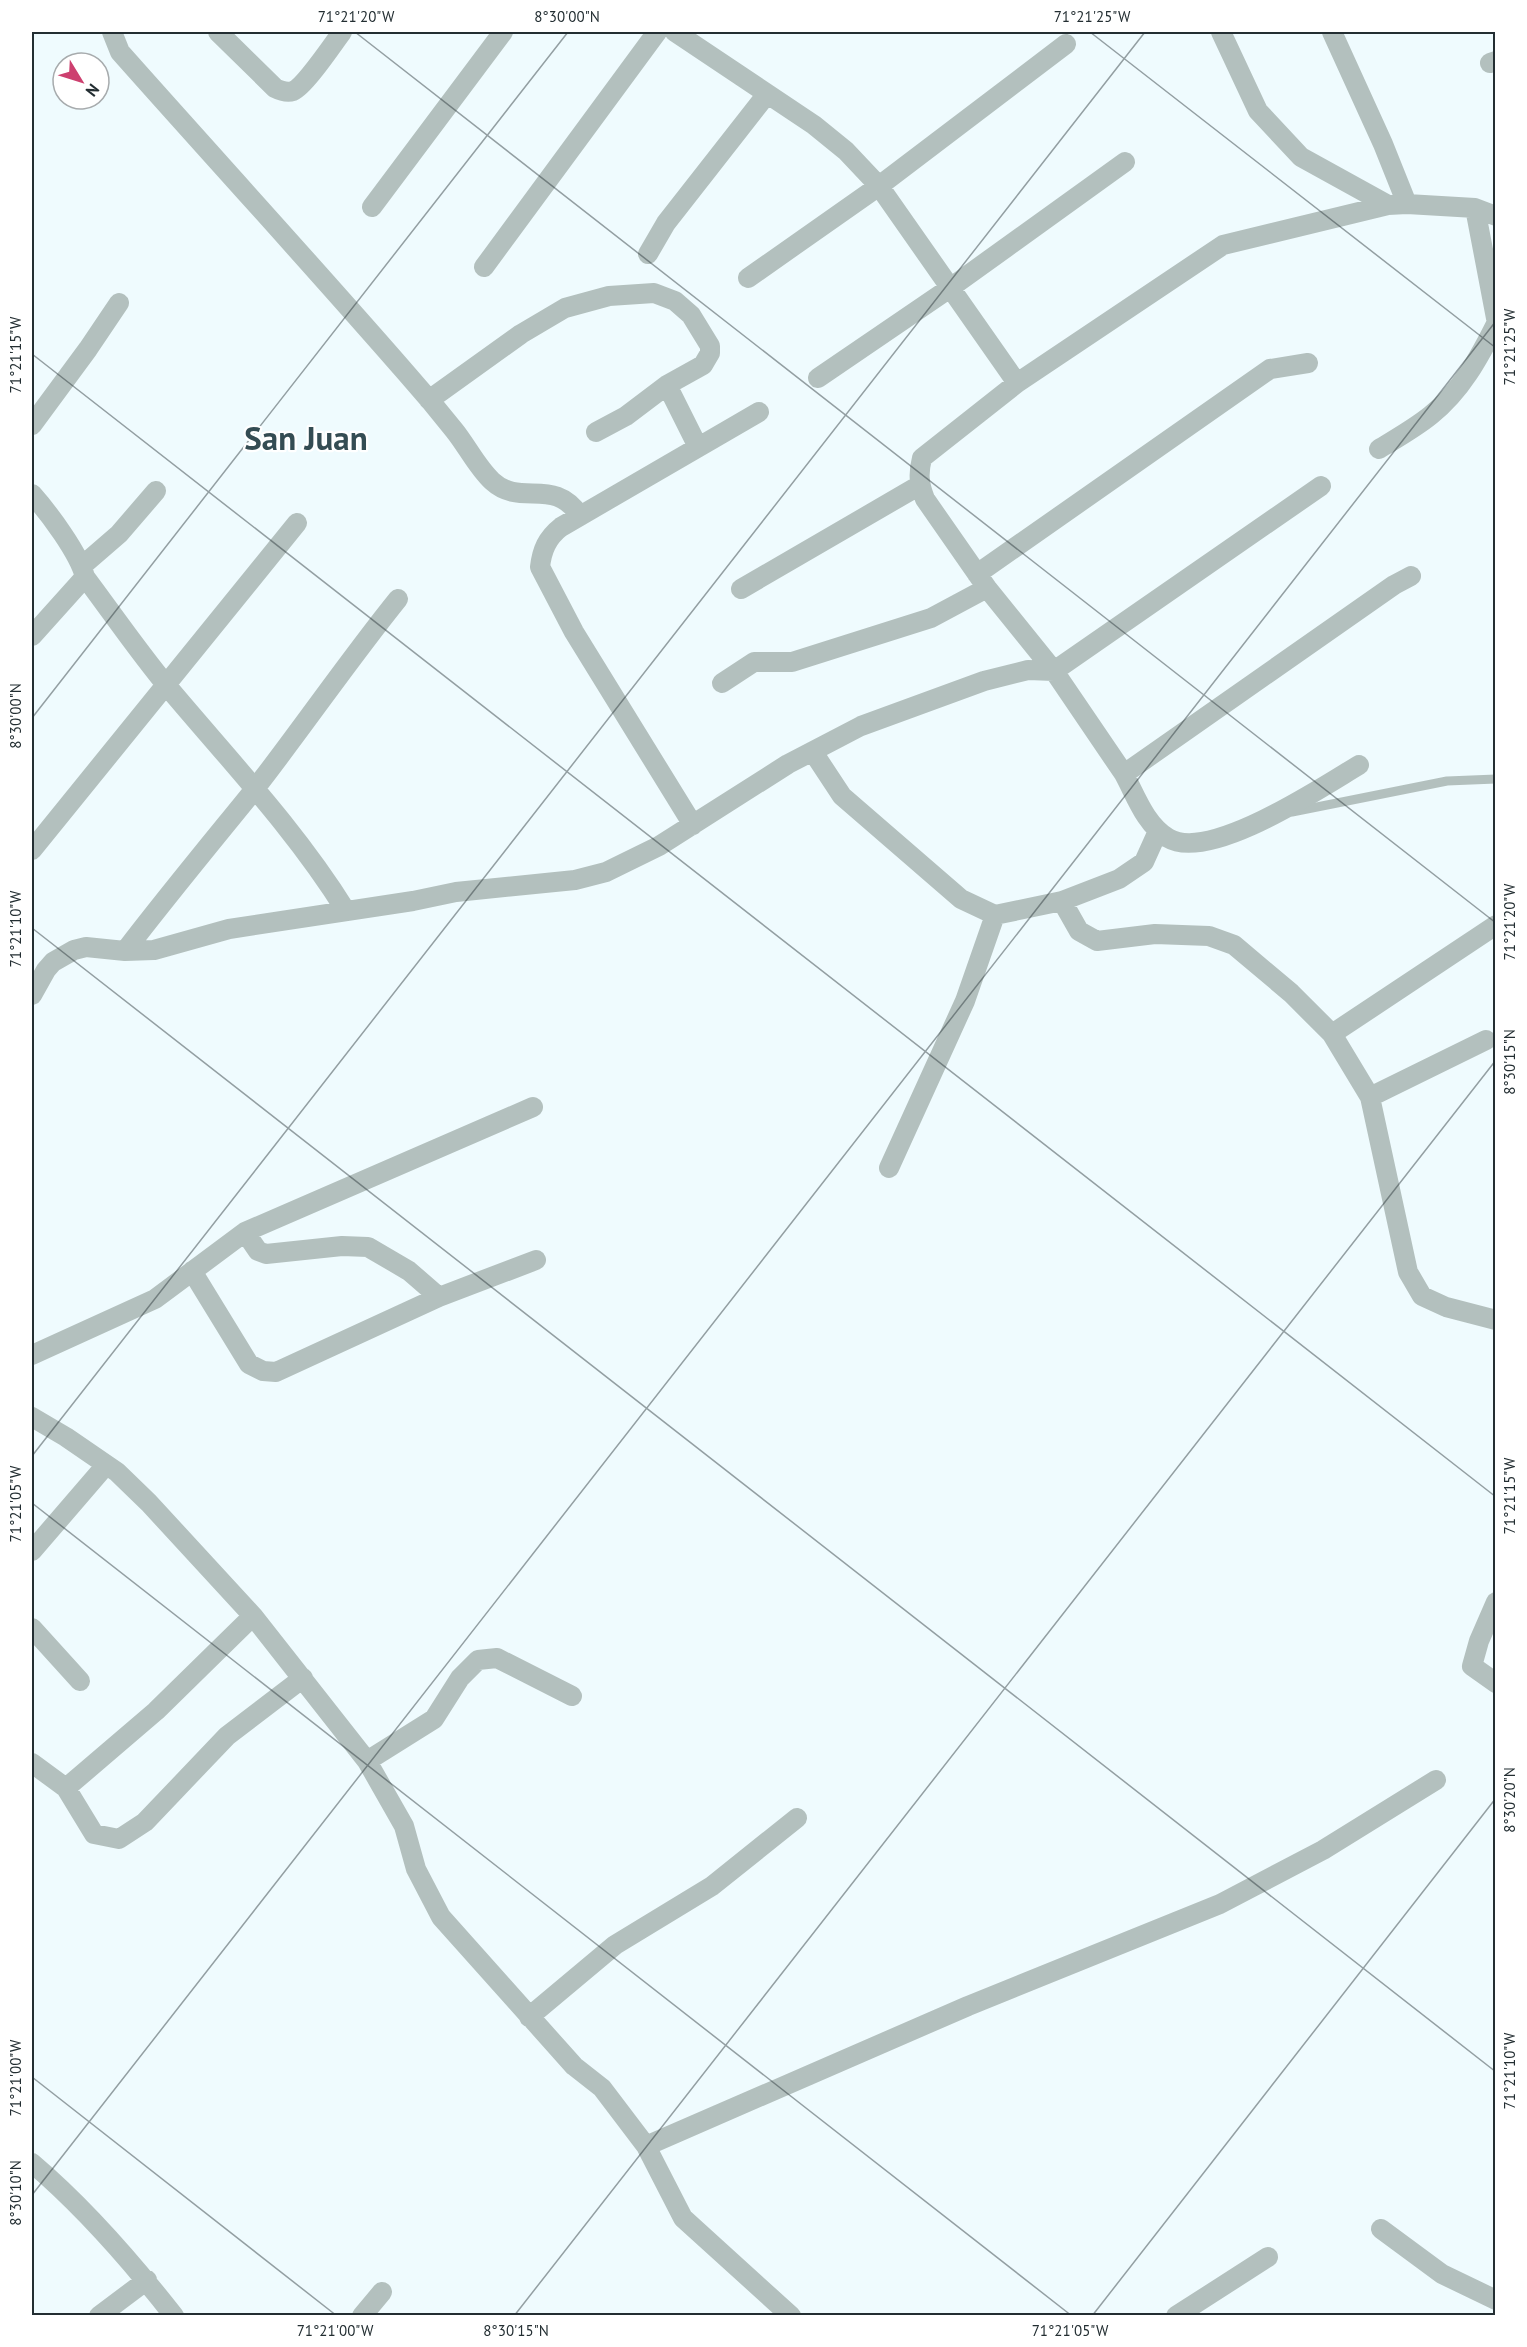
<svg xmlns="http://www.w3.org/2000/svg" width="1527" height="2347" viewBox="0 0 1527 2347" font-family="'PT Sans',sans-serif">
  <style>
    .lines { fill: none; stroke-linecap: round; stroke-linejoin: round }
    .service { stroke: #b3c0be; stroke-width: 9 }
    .minor { stroke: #b3c0be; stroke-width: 20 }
    .ticks { fill: none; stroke: #232e32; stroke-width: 1.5; stroke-opacity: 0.45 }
    .labels { text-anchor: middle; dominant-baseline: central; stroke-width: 4.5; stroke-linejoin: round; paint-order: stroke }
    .town-label { font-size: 33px; font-weight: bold; fill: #344c53; stroke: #fff }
    .neatline { fill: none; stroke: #232e32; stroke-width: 2 }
    .ticks-label { font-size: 15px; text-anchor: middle; fill: #232e32 }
  </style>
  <rect width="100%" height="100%" fill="#effbfe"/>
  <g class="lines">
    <path class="service" d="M 1292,812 L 1447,781 L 1496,779"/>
    <path class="minor" d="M 112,32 L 120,52 C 215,159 313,266 407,374 C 423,392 439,411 454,430 C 467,446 477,467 492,481 C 521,508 554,476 580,516
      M 218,32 L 275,88 C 281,91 287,93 293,91 C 305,86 333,44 342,32
      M 675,32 L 814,125 L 846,151 L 879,186 L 1017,383
      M 1221,32 L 1258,111 L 1301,157 L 1388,205 L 1407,204 L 1475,208 L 1496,216
      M 1332,32 L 1383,144 L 1407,204
      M 1490,63 L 1496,61
      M 372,207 L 503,32
      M 1475,208 L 1496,318
      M 648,254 L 666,223 L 767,94
      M 484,267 L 657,32
      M 748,278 L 879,186 L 1066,44
      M 818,378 L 950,288 L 1125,162
      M 667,385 L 698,447
      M 429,400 L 521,334 L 565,308 L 609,296 L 654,293 L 675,301 L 691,315 L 710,346 L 710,353 L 703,365 L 667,385 L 626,416 L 596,432
      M 32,425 L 88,349 L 119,303
      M 1379,449 C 1397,438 1415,428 1431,415 C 1461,391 1479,358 1496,324
      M 32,494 C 48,512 79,553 85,577 C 112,613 138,651 167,686 C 229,760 295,829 346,911
      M 82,566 L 119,534 L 156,491
      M 977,574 L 1270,369 L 1308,363
      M 741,589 L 920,485
      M 32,636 L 85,577
      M 722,683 L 754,662 L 792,662 L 931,618 L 987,588
      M 813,752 L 842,796 L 961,899 L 995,915 L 1062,901 L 1119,879 L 1144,862 L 1158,831
      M 1359,765 C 1322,787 1209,863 1168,838 C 1145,824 1136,796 1124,774 L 1394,585 L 1411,576
      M 1124,774 L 1054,671 L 987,588 L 925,499 C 919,484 918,474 922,458 L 1017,383 L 1223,245 L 1388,205
      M 693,825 L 574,632 L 540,567 C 542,550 547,538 561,527 L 759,412
      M 32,850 L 297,523
      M 1062,901 L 1079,931 L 1097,941 L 1155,934 L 1209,936 L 1234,945 L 1291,993 L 1332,1034 L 1370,1097 L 1408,1272 L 1422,1296 L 1446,1307 L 1496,1320
      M 125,951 C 167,896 211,843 254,790 C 303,727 348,661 398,599
      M 32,995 L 46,970 L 53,962 L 74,950 L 86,947 L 125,951 L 154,950 L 229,929 L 413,901 L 456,892 L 575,880 L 606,872 L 659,846 L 788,764 L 861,726 L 984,681 L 1028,670 L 1054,671 L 1321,486
      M 1332,1034 L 1496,925
      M 1370,1097 L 1486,1040
      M 889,1168 L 965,1001 L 995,915
      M 245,1232 L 258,1251 L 266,1254 L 342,1246 L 368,1247 L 409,1271 L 439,1297
      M 192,1271 L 249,1364 L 263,1371 L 276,1372 L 439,1297 L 536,1260
      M 32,1355 L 155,1299 L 245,1232 L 533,1107
      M 32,1417 L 66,1437 L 117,1472 L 149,1503 L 253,1616 L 367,1761 L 404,1826 L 416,1869 L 441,1917 L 574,2066 L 602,2088 L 646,2146 L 683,2218 L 791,2316
      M 32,1551 L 106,1465
      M 1496,1602 L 1479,1641 L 1472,1666 L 1496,1683
      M 32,1628 L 80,1681
      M 367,1761 L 434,1719 L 460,1678 L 478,1660 L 497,1658 L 572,1696
      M 32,1763 L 66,1788 L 94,1834 L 119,1839 L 145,1822 L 227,1736 L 303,1678
      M 66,1788 L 156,1711 L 253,1616
      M 529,2017 L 615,1945 L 712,1886 L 797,1818
      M 646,2146 L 968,2006 L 1220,1904 L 1323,1850 L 1436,1780
      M 32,2163 C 85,2208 131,2261 174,2316
      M 1381,2229 L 1442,2274 L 1496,2300
      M 99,2316 L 147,2280
      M 362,2316 L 382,2292
      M 1176,2316 L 1268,2257"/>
  </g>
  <path class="ticks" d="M 355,32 L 1496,923M 1090,32 L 1496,348M 32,354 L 1496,1497M 32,718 L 568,32M 32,928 L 1496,2072M 32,1456 L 1145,32M 32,1503 L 1072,2316M 32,2077 L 337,2316M 32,2195 L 1496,321M 514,2316 L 1496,1060M 1092,2316 L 1496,1798"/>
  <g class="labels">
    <g class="town-label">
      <text x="306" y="437">San Juan</text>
    </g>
  </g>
  <rect width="1527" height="2347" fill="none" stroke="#ffffff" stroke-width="66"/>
  <g transform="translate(81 81) rotate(128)"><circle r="28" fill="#ffffff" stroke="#a7abad" stroke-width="1.5"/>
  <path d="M0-4.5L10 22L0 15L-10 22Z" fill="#cd406f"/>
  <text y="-9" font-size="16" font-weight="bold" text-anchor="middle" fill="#232e32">N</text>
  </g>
  <rect x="33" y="33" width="1461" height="2281" class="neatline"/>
  <g class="ticks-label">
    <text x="356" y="22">71°21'20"W</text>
    <text x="567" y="22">8°30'00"N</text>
    <text x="1092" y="22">71°21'25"W</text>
    <text transform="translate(1510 347) rotate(-90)" y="5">71°21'25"W</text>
    <text transform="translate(16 355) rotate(-90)" y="5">71°21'15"W</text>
    <text transform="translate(16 716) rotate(-90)" y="5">8°30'00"N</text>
    <text transform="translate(1510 922) rotate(-90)" y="5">71°21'20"W</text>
    <text transform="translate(16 929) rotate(-90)" y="5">71°21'10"W</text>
    <text transform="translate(1510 1062) rotate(-90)" y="5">8°30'15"N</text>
    <text transform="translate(1510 1496) rotate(-90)" y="5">71°21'15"W</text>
    <text transform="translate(16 1504) rotate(-90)" y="5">71°21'05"W</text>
    <text transform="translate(1510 1800) rotate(-90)" y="5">8°30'20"N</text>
    <text transform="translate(1510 2071) rotate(-90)" y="5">71°21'10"W</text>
    <text transform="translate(16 2078) rotate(-90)" y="5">71°21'00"W</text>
    <text transform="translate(16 2193) rotate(-90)" y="5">8°30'10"N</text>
    <text x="335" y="2336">71°21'00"W</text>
    <text x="516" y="2336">8°30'15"N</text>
    <text x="1070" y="2336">71°21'05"W</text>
  </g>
</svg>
